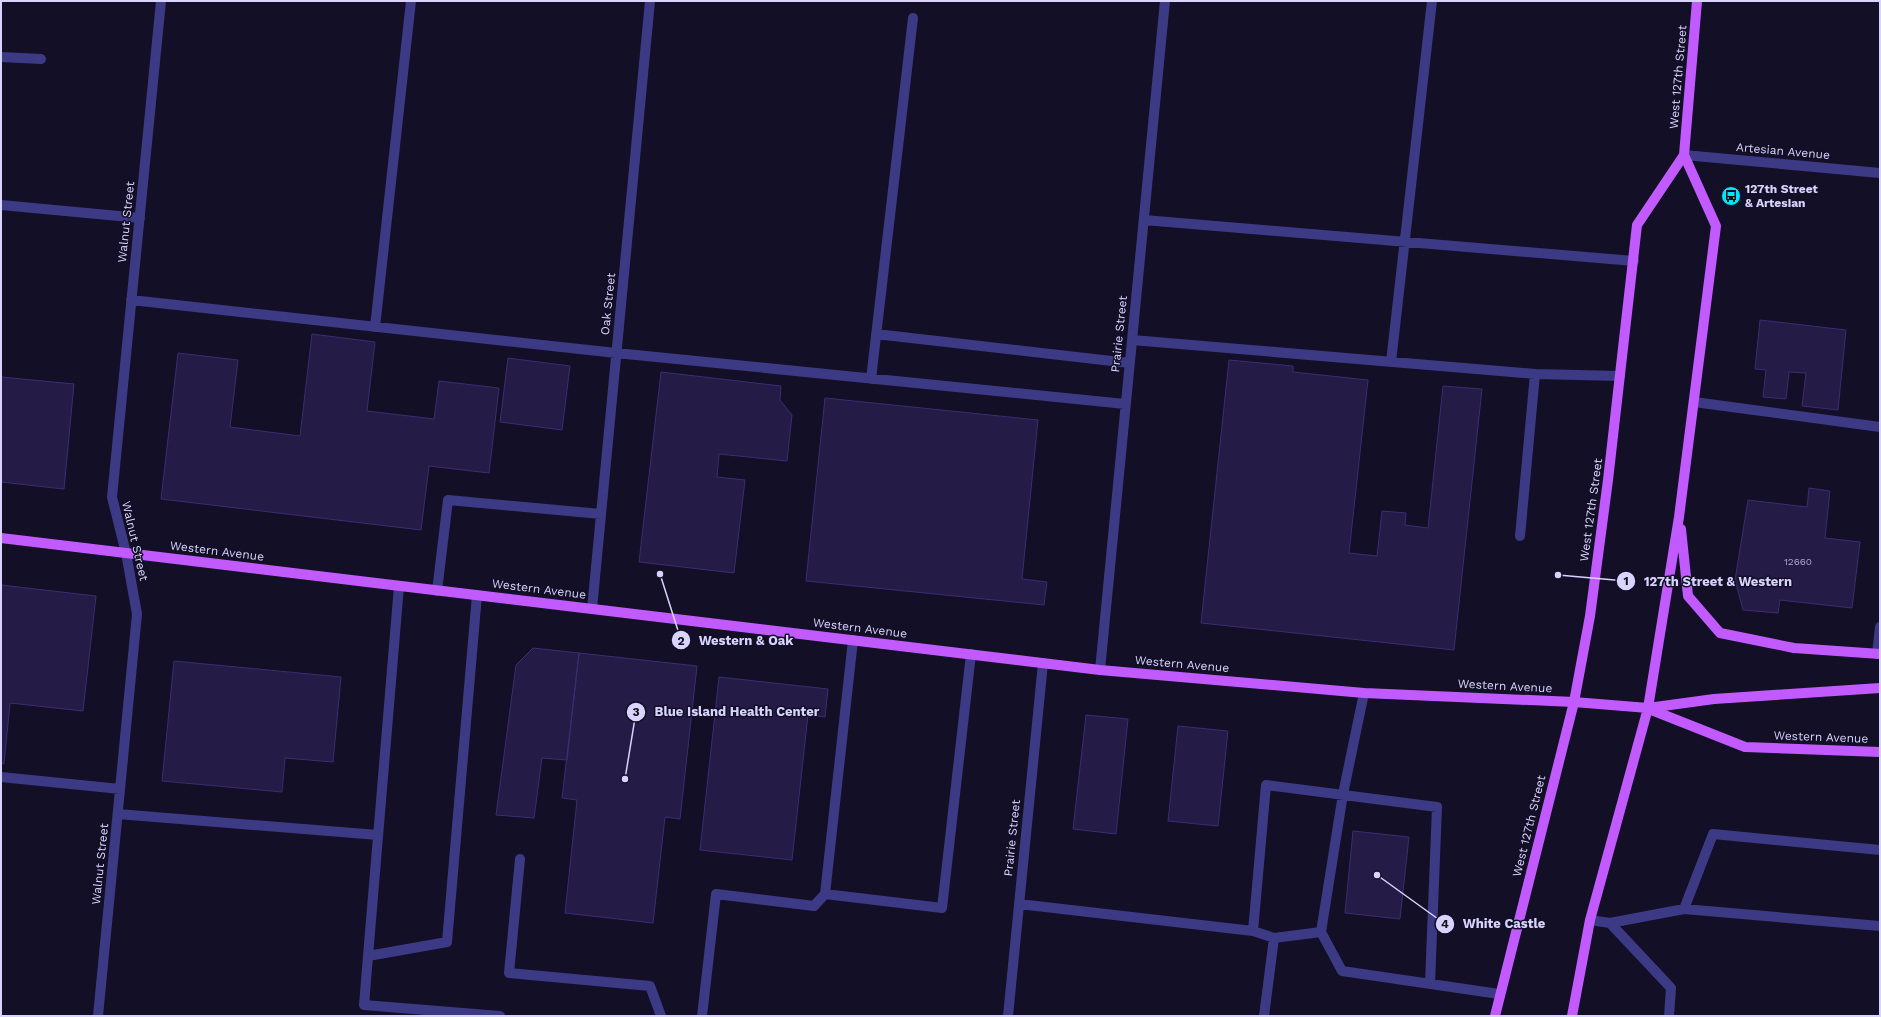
<svg xmlns="http://www.w3.org/2000/svg" width="1881" height="1017" viewBox="0 0 1881 1017" font-family="'Work Sans',sans-serif">
  <style>
    .building { fill: #241b47; stroke: #3b2d73 }
    .lines { fill: none; stroke-linecap: round; stroke-linejoin: round }
    .minor { stroke: #3d3a85; stroke-width: 10 }
    .major { stroke: #c25bff; stroke-width: 10 }
    .labels { text-anchor: middle; dominant-baseline: central; stroke-width: 3; stroke-linejoin: round; paint-order: stroke }
    .number-label { font-size: 10px; fill: #aca6d1 }
    .street-label { font-size: 12px; fill: #d9d4ff; stroke: #130f26 }
    .poi-label { font-size: 12px; font-weight: bold; fill: #d9d4ff; stroke: #130f26; text-anchor: start }
    .leader { fill: none; stroke: #d9d4ff; stroke-width: 1.5 }
    .callout-dot { fill: #d9d4ff; stroke: #130f26; stroke-width: 1.5 }
    .mark-label { font-size: 12px; text-anchor: middle; font-weight: bold; fill: #111 }
    .callout-label { font-size: 13px; text-anchor: middle; font-weight: bold; fill: #d9d4ff; stroke: #130f26; stroke-width: 3; stroke-linejoin: round; paint-order: stroke }
  </style>
  <rect width="100%" height="100%" fill="#130f26"/>
  <path class="building" d="M 1760,320 L 1846,330 L 1838,410 L 1802,406 L 1806,373 L 1789,372 L 1786,399 L 1763,397 L 1766,370 L 1755,369 Z
    M 312,334 L 375,342 L 367,411 L 434,419 L 439,381 L 499,388 L 489,473 L 429,466 L 421,530 L 161,499 L 178,353 L 238,360 L 230,427 L 300,436 Z
    M 508,358 L 570,366 L 562,430 L 500,422 Z
    M 1229,360 L 1293,366 L 1293,372 L 1368,380 L 1349,553 L 1377,556 L 1382,511 L 1406,513 L 1405,525 L 1428,528 L 1443,386 L 1482,389 L 1454,650 L 1201,623 Z
    M 661,372 L 781,386 L 780,400 L 792,415 L 787,461 L 719,454 L 717,477 L 745,480 L 734,573 L 639,562 Z
    M 1,377 L 74,384 L 64,489 L 1,482 Z
    M 825,398 L 1038,420 L 1022,579 L 1047,582 L 1044,605 L 806,581 Z
    M 1809,488 L 1830,491 L 1825,538 L 1860,542 L 1852,608 L 1780,600 L 1778,613 L 1743,610 L 1735,580 L 1748,500 L 1807,507 Z
    M 1,585 L 96,596 L 83,711 L 10,703 L 4,764 L 1,763 Z
    M 533,648 L 579,653 L 567,760 L 542,758 L 534,818 L 496,815 L 516,665 Z
    M 579,653 L 697,666 L 680,819 L 665,817 L 653,923 L 565,913 L 577,800 L 562,798 Z
    M 174,661 L 341,677 L 333,762 L 285,758 L 282,792 L 162,781 Z
    M 719,677 L 828,689 L 825,717 L 808,715 L 792,860 L 700,850 Z
    M 1086,715 L 1128,719 L 1116,834 L 1073,829 Z
    M 1178,726 L 1228,731 L 1218,826 L 1168,821 Z
    M 1353,831 L 1409,837 L 1400,919 L 1345,913 Z"/>
  <g class="lines">
    <path class="minor" d="M 1,57 L 41,59
      M 1684,155 L 1880,173
      M 1,205 L 140,218
      M 1144,220 L 1634,261
      M 131,300 L 616,353 L 1125,404
      M 375,327 L 411,1
      M 876,334 L 1129,363
      M 1132,340 L 1535,374 L 1620,376
      M 1391,362 L 1432,1
      M 871,379 L 913,18
      M 1694,402 L 1880,427
      M 1520,536 L 1535,374
      M 399,586 L 368,956 L 447,942 L 477,595
      M 437,591 L 448,500 L 601,514
      M 592,609 L 650,1
      M 853,640 L 825,894 L 942,908 L 971,654
      M 1877,654 L 1880,627
      M 1100,670 L 1165,1
      M 1364,693 L 1343,794 L 1321,932 L 1342,971 L 1499,994
      M 1,777 L 120,789
      M 118,814 L 378,835
      M 520,859 L 509,973 L 650,986 L 661,1016
      M 1019,904 L 1253,931 L 1274,938 L 1321,932
      M 1684,909 L 1713,834 L 1880,850
      M 1590,920 L 1610,923 L 1684,909 L 1880,926
      M 1610,923 L 1671,988 L 1669,1016
      M 1253,931 L 1266,785 L 1437,807 L 1430,983
      M 368,956 L 364,1005 L 500,1016
      M 98,1016 L 137,614 L 126,553 L 112,497 L 161,1
      M 702,1016 L 716,894 L 814,906 L 825,894
      M 1008,1016 L 1043,663
      M 1264,1016 L 1274,938"/>
    <path class="major" d="M 1681,529 L 1688,596 L 1720,633 L 1794,648 L 1880,654
      M 1,538 L 1100,670 L 1364,693 L 1574,702 L 1648,708 L 1714,699 L 1880,688
      M 1649,709 L 1745,747 L 1880,752
      M 1495,1016 L 1574,702 L 1590,616 L 1608,480 L 1637,225 L 1684,155 L 1697,1
      M 1572,1016 L 1590,920 L 1648,708 L 1679,517 L 1716,226 L 1684,155"/>
  </g>
  <defs>
    <symbol id="bus-disc" viewBox="-11 -11 22 22"><circle r="9.5" fill="#00e5ff" stroke="#130f26"/><path d="M-5-6H5V4H4V6H2V4H-2V6H-4V4H-5ZM-3.5-4V0h7V-4ZM-3.5 1.2v1.5H-2V1.2ZM2 1.2v1.5H3.5V1.2Z" fill="#111"/></symbol>
  </defs>
  <g fill-rule="evenodd">
    <use href="#bus-disc" x="1720" y="185" width="22" height="22"/>
  </g>
  <g class="labels">
    <g class="number-label">
      <text x="1798" y="561">12660</text>
    </g>
    <g class="street-label">
      <text transform="translate(1678 77) rotate(-85)">West 127th Street</text>
      <text transform="translate(1783 151) rotate(5)">Artesian Avenue</text>
      <text transform="translate(126 222) rotate(-84)">Walnut Street</text>
      <text transform="translate(608 304) rotate(-84)">Oak Street</text>
      <text transform="translate(1119 334) rotate(-84)">Prairie Street</text>
      <text transform="translate(1591 510) rotate(-82)">West 127th Street</text>
      <text transform="translate(135 541) rotate(77)">Walnut Street</text>
      <text transform="translate(217 551) rotate(7)">Western Avenue</text>
      <text transform="translate(539 589) rotate(7)">Western Avenue</text>
      <text transform="translate(860 628) rotate(7)">Western Avenue</text>
      <text transform="translate(1182 664) rotate(5)">Western Avenue</text>
      <text transform="translate(1505 686) rotate(3)">Western Avenue</text>
      <text transform="translate(1821 737) rotate(2)">Western Avenue</text>
      <text transform="translate(1529 826) rotate(-76)">West 127th Street</text>
      <text transform="translate(1012 838) rotate(-84)">Prairie Street</text>
      <text transform="translate(100 864) rotate(-84)">Walnut Street</text>
    </g>
    <g class="poi-label">
      <text x="1745" y="189">127th Street<tspan x="1745" dy="14">&amp; Artesian</tspan></text>
    </g>
  </g>
  <path class="leader" d="M1558 575L1626 581M660 574L681 640M625 779L636 712M1377 875L1445 924"/>
  <g class="callout-dot">
    <circle cx="1558" cy="575" r="4"/>
    <circle cx="660" cy="574" r="4"/>
    <circle cx="625" cy="779" r="4"/>
    <circle cx="1377" cy="875" r="4"/>
    <circle cx="1626" cy="581" r="10"/>
    <circle cx="681" cy="640" r="10"/>
    <circle cx="636" cy="712" r="10"/>
    <circle cx="1445" cy="924" r="10"/>
  </g>
  <g class="mark-label">
    <text x="1626" y="585">1</text>
    <text x="681" y="645">2</text>
    <text x="636" y="716">3</text>
    <text x="1445" y="928">4</text>
  </g>
  <g class="callout-label">
    <text x="1718" y="586">127th Street &amp; Western</text>
    <text x="746" y="645">Western &amp; Oak</text>
    <text x="737" y="716">Blue Island Health Center</text>
    <text x="1504" y="928">White Castle</text>
  </g>
  <rect width="1881" height="1017" fill="none" stroke="#d9d4ff" stroke-width="4"/>
</svg>
